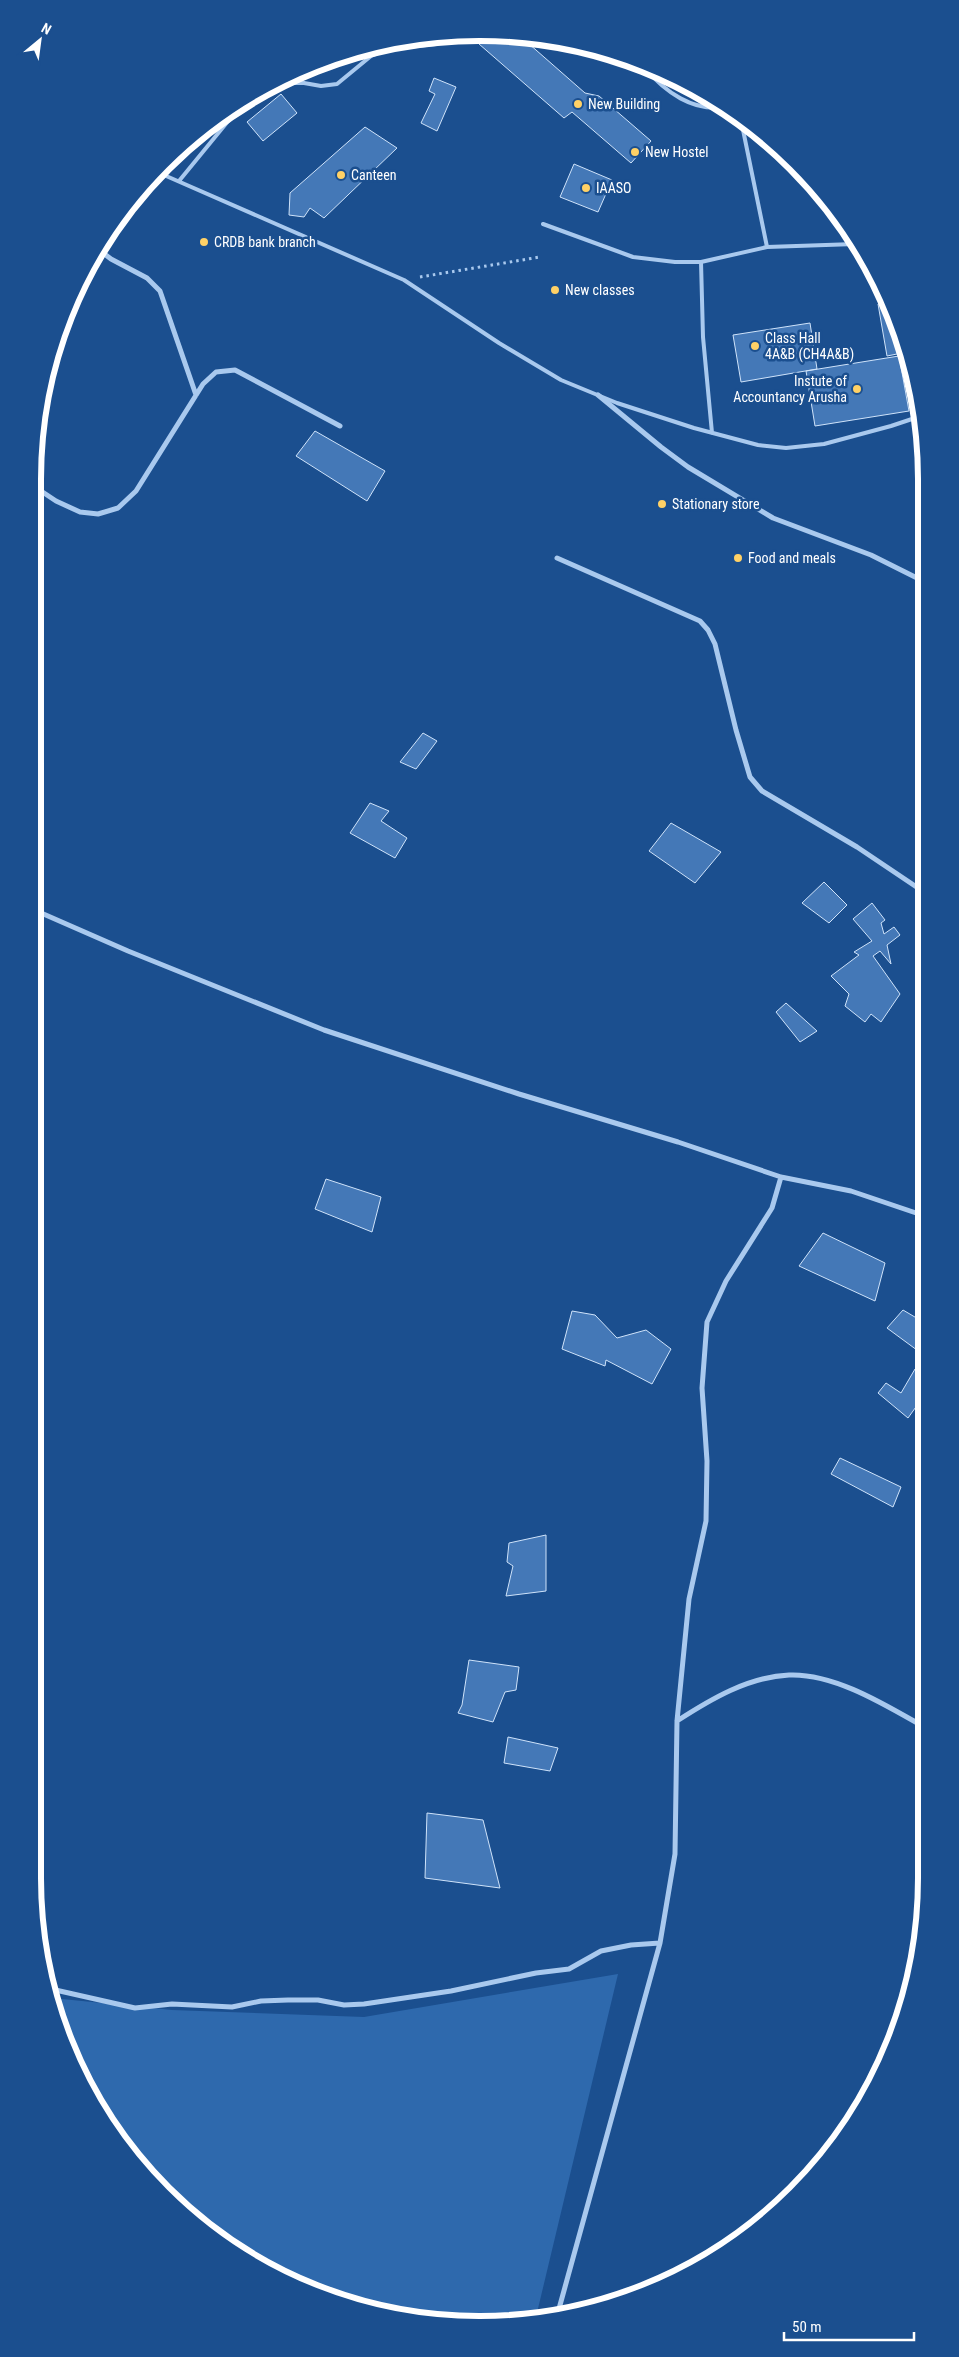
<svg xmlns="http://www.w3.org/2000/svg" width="959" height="2357" viewBox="0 0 959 2357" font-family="'Roboto Condensed',sans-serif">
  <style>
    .green { fill: #2e69ad }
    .building { fill: #4478b7; stroke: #cfe3fa }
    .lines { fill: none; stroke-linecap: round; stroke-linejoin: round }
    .path { stroke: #a9c9ee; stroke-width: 3; stroke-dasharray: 2.5 4; stroke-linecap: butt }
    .service { stroke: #a9c9ee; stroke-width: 4 }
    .minor { stroke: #a9c9ee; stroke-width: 5 }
    .poi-dot { fill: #ffd166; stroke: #1b4f8f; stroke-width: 2 }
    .labels { text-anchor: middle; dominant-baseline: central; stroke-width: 5; stroke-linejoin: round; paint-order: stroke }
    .poi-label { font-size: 14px; fill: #fff; stroke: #1b4f8f; text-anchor: start }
    .rim { fill: none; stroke: #fff; stroke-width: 6 }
  </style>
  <rect width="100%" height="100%" fill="#1b4f8f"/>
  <path class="green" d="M 618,1974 L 536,2317 L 421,2321 L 336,2301 L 256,2265 L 143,2172 L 92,2101 L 56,2021 L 52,1998 L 172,2010 L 364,2017 Z"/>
  <path class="building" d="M 487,35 L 520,36 L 585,93 L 599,96 L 651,141 L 631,163 L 572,112 L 564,118 L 479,44 Z
    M 434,78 L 456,87 L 437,131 L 421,123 L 435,94 L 429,91 Z
    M 281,94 L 297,113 L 263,141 L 247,122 Z
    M 365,127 L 397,148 L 324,218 L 310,208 L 304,217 L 289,215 L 290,193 Z
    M 574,164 L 612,180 L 598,212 L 560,197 Z
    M 886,302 L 902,353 L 887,356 L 878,304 Z
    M 810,323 L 817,369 L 741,382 L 733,335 Z
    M 899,356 L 909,411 L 815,426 L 806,371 Z
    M 315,431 L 385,471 L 367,501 L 296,456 Z
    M 423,733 L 437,741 L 416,769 L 400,762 Z
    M 370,803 L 389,811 L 381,821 L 407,838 L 395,858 L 350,833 Z
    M 671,823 L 721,852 L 695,883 L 649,851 Z
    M 824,882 L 847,905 L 829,923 L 802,903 Z
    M 872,903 L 885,920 L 881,923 L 884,934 L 894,927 L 900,935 L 887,945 L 891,964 L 880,951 L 873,956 L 900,994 L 881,1022 L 871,1014 L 865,1022 L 845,1006 L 849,994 L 831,976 L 859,955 L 854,952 L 872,941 L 853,919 Z
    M 786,1003 L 817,1031 L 800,1042 L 776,1012 Z
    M 326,1179 L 381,1197 L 372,1232 L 315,1209 Z
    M 823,1233 L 885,1263 L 875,1301 L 799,1266 Z
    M 903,1310 L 925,1323 L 925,1356 L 887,1328 Z
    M 572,1311 L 595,1315 L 617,1338 L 646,1330 L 671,1349 L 652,1384 L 606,1360 L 605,1366 L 562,1349 Z
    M 915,1369 L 925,1376 L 925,1408 L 918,1404 L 908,1418 L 878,1393 L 886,1383 L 901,1393 Z
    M 840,1458 L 901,1487 L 893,1507 L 831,1474 Z
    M 546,1535 L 546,1591 L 506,1596 L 513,1566 L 507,1562 L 509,1543 Z
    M 469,1660 L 519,1667 L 516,1690 L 505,1692 L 493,1722 L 458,1713 L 462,1705 Z
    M 508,1737 L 558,1748 L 550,1771 L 504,1763 Z
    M 427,1813 L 483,1820 L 500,1888 L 425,1878 Z"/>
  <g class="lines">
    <path class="path" d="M 420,277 L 540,257"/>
    <path class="service" d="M 645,68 C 665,92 693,112 725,107
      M 741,120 L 767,247
      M 157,172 L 404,280 L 499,343 L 561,380 L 617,403 L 694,428 L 758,445 L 786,448 L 824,444 L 891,426 L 921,416
      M 179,181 L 238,109 L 279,83 L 304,83 L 321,86 L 337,84 L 371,56 L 388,49 L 436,44 L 446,34
      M 543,224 L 633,257 L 675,262 L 701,262 L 767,247 L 855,244
      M 701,262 L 703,337 L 712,433"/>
    <path class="minor" d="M 98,249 L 111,259 L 147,278 L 160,291 L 196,395
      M 598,395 L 661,447 L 688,467 L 773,518 L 871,555 L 923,581
      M 32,485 L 56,501 L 80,512 L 98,514 L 118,508 L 136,491 L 203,384 L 216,372 L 235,370 L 340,426
      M 557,558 L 700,621 L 708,630 L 715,644 L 736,730 L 750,777 L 762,791 L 857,847 L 924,892
      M 32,909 L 128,951 L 324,1030 L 519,1094 L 678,1142 L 781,1177 L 851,1191 L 925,1216
      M 677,1721 C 711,1699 748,1677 789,1675 C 835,1673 887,1706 926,1728
      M 51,1989 L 135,2008 L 172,2004 L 232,2007 L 261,2001 L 288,2000 L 318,2000 L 344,2005 L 364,2004 L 451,1991 L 536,1973 L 569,1969 L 601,1951 L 631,1945 L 660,1943
      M 557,2316 L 660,1943 L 675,1854 L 677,1721 L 689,1599 L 706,1521 L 707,1461 L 702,1388 L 707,1322 L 726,1281 L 772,1208 L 781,1177"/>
  </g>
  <g class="poi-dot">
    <circle cx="578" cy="104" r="5"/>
    <circle cx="635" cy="152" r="5"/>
    <circle cx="341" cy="175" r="5"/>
    <circle cx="586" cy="188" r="5"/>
    <circle cx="204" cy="242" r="5"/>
    <circle cx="555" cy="290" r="5"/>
    <circle cx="755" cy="346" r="5"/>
    <circle cx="857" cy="389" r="5"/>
    <circle cx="662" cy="504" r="5"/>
    <circle cx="738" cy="558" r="5"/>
  </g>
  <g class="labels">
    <g class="poi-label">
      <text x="588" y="104">New Building</text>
      <text x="645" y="152">New Hostel</text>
      <text x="351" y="175">Canteen</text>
      <text x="596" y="188">IAASO</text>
      <text x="214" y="242">CRDB bank branch</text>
      <text x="565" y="290">New classes</text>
      <text x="765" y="338">Class Hall<tspan x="765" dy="16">4A&amp;B (CH4A&amp;B)</tspan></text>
      <text x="847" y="381" text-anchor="end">Instute of<tspan x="847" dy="16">Accountancy Arusha</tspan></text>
      <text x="672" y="504">Stationary store</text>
      <text x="748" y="558">Food and meals</text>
    </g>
  </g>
  <path d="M0 0H959V2357H0ZM479 41H480A438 438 0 0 1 918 479V1878A438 438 0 0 1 480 2316H479A438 438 0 0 1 41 1878V479A438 438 0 0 1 479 41Z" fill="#1b4f8f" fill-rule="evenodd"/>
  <path class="rim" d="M479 41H480A438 438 0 0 1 918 479V1878A438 438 0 0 1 480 2316H479A438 438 0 0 1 41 1878V479A438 438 0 0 1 479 41Z"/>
  <g transform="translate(40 40) rotate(29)" stroke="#1b4f8f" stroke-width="4" paint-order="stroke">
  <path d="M0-4L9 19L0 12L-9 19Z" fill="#ffffff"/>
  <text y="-8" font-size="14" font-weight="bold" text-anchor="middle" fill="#ffffff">N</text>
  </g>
  <path d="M784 2332v8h130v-8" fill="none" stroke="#ffffff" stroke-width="2.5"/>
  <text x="792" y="2332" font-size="15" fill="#ffffff" stroke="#1b4f8f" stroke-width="4" paint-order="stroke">50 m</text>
</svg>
